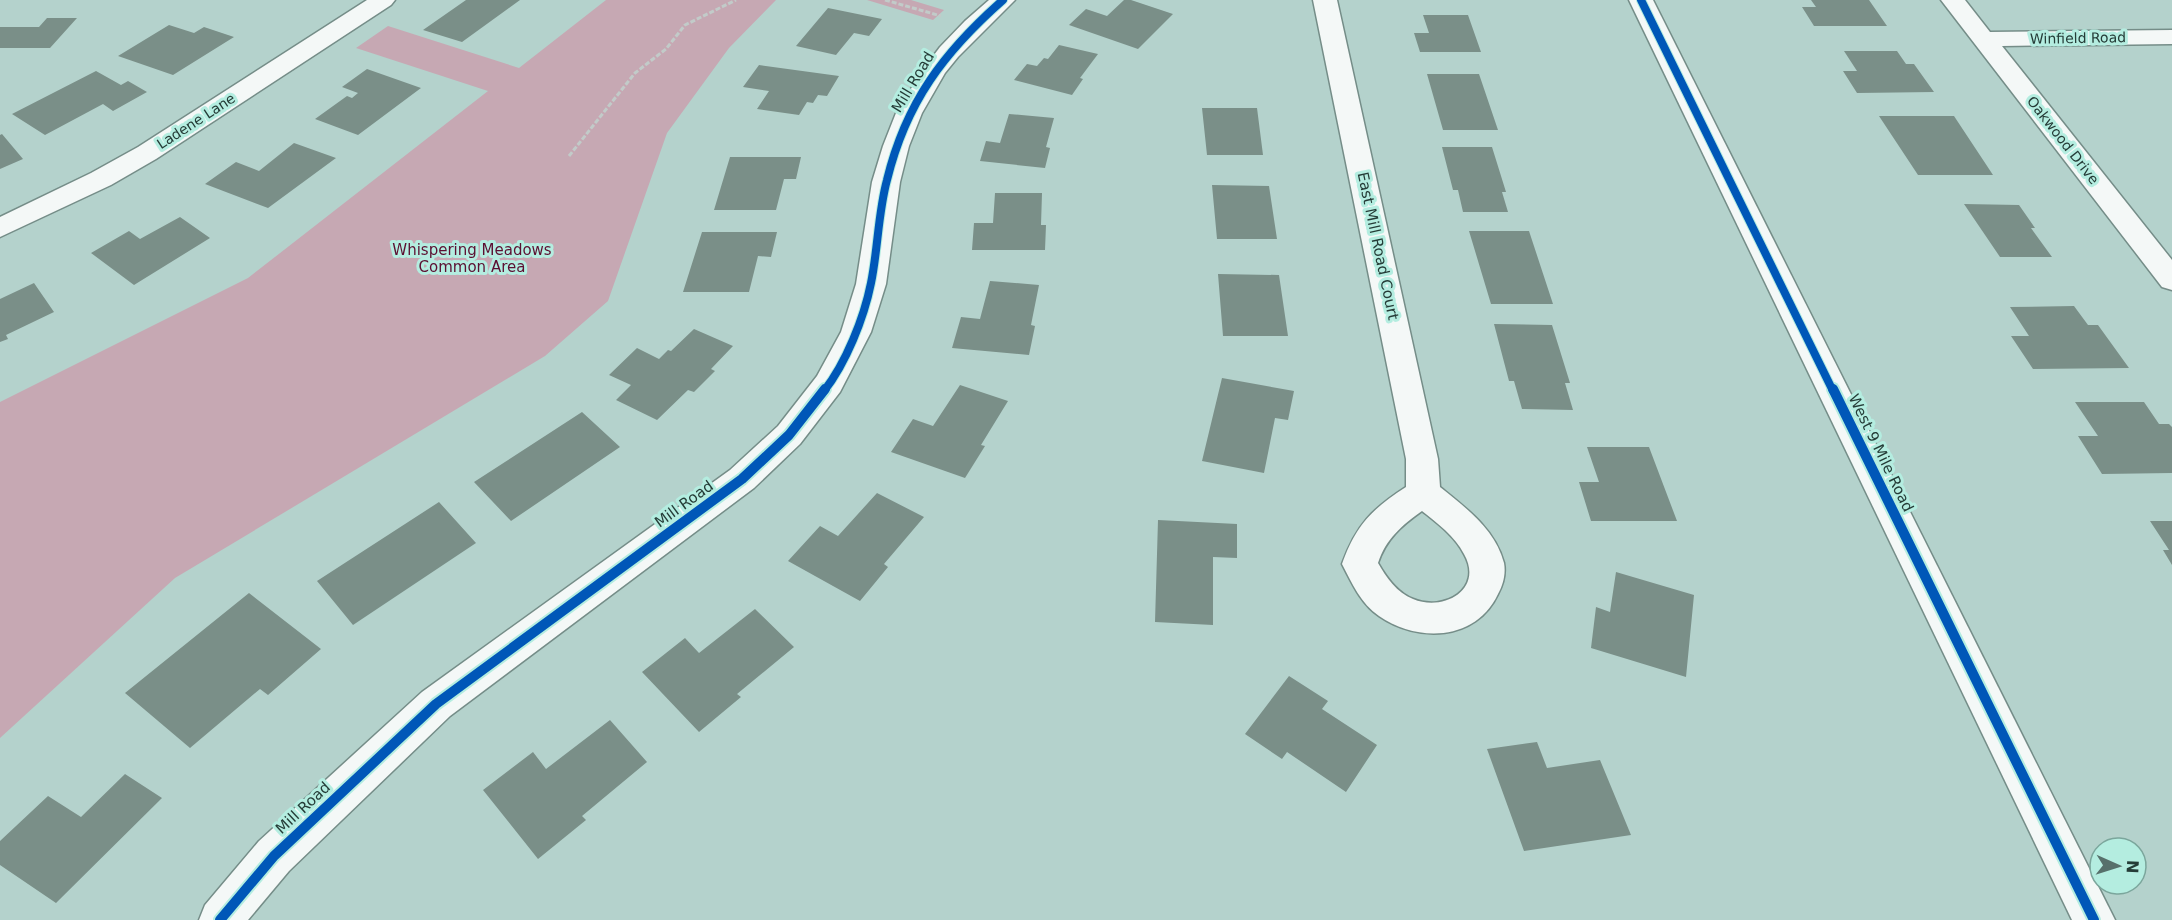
<svg xmlns="http://www.w3.org/2000/svg" width="2172" height="920" viewBox="0 0 2172 920" font-family="'DejaVu Sans',sans-serif">
  <style>
    .green { fill: #c6a8b3 }
    .building { fill: #7a8f88 }
    .lines { fill: none; stroke-linecap: round; stroke-linejoin: round }
    .street-casing { stroke: #758d88; stroke-width: 3 }
    .secondary-casing { stroke: #758d88; stroke-width: 3 }
    .path { stroke: #c2cbc9; stroke-width: 3; stroke-dasharray: 5 2; stroke-linecap: butt }
    .street { fill: #f4f8f7; fill-rule: evenodd }
    .secondary { fill: #f4f8f7; fill-rule: evenodd }
    .cycleway-far1-casing { stroke: #b4ede0; stroke-width: 10 }
    .cycleway-casing { stroke: #b4ede0; stroke-width: 14 }
    .cycleway-far1 { stroke: #0057b8; stroke-width: 8 }
    .cycleway { stroke: #0057b8; stroke-width: 10 }
    .labels { text-anchor: middle; dominant-baseline: central; stroke-width: 6; stroke-linejoin: round; paint-order: stroke }
    .far-street-label { font-size: 14px; fill: #253c37; stroke: #b4ede0 }
    .street-label { font-size: 15px; fill: #253c37; stroke: #b4ede0 }
    .park-label { font-size: 15px; fill: #5c0f31; stroke: #b4ede0 }
  </style>
  <rect width="100%" height="100%" fill="#b4d2cc"/>
  <path class="green" d="M 606,0 L 776,0 L 729,48 L 667,133 L 608,301 L 545,356 L 175,578 L 0,738 L 0,402 L 248,278 L 488,91 L 356,48 L 388,26 L 519,68 Z
    M 867,0 L 911,0 L 944,10 L 933,20 Z"/>
  <path class="building" d="M 466,0 L 520,0 L 462,42 L 423,30 Z
    M 1124,0 L 1131,0 L 1173,14 L 1138,49 L 1069,25 L 1086,9 L 1107,16 Z
    M 1811,0 L 1869,0 L 1887,26 L 1814,26 L 1802,7 L 1816,7 Z
    M 828,8 L 882,19 L 869,36 L 854,33 L 836,55 L 796,46 Z
    M 1423,15 L 1468,15 L 1481,52 L 1420,52 L 1414,33 L 1429,33 Z
    M 47,18 L 77,18 L 50,48 L 0,48 L 0,27 L 39,27 Z
    M 169,25 L 194,33 L 204,27 L 234,37 L 173,75 L 118,56 Z
    M 1059,45 L 1098,54 L 1080,78 L 1083,79 L 1072,95 L 1014,80 L 1027,64 L 1037,66 L 1044,58 L 1048,59 Z
    M 1844,51 L 1897,51 L 1906,64 L 1914,64 L 1934,92 L 1857,93 L 1843,71 L 1857,71 Z
    M 759,65 L 839,76 L 827,96 L 818,95 L 813,103 L 807,102 L 799,115 L 757,109 L 769,91 L 743,87 Z
    M 367,69 L 421,88 L 358,135 L 315,119 L 347,96 L 352,98 L 358,93 L 342,87 Z
    M 96,71 L 121,85 L 128,81 L 147,92 L 113,111 L 103,104 L 45,135 L 12,114 Z
    M 1427,74 L 1479,74 L 1498,130 L 1443,130 Z
    M 1202,108 L 1257,108 L 1263,155 L 1207,155 Z
    M 1009,114 L 1054,118 L 1046,147 L 1050,148 L 1045,168 L 980,161 L 986,141 L 1000,143 Z
    M 1879,116 L 1954,116 L 1993,175 L 1918,175 Z
    M 2,134 L 23,159 L 0,169 L 0,135 Z
    M 294,143 L 336,158 L 268,208 L 205,184 L 236,162 L 259,171 Z
    M 1442,147 L 1492,147 L 1506,192 L 1502,192 L 1508,212 L 1463,212 L 1458,190 L 1453,190 Z
    M 730,157 L 801,157 L 796,179 L 784,179 L 776,210 L 714,210 Z
    M 1212,185 L 1269,186 L 1277,239 L 1217,239 Z
    M 995,193 L 1042,193 L 1041,225 L 1046,225 L 1045,250 L 972,250 L 974,223 L 993,223 Z
    M 1964,204 L 2019,205 L 2035,228 L 2031,228 L 2052,257 L 2000,257 Z
    M 180,217 L 210,238 L 134,285 L 91,253 L 129,231 L 140,239 Z
    M 1469,231 L 1529,231 L 1553,304 L 1491,304 Z
    M 702,232 L 777,232 L 771,257 L 758,256 L 749,292 L 683,292 Z
    M 1218,274 L 1279,275 L 1288,336 L 1223,336 Z
    M 990,281 L 1039,285 L 1031,325 L 1035,326 L 1029,355 L 952,348 L 961,317 L 980,319 Z
    M 34,283 L 54,312 L 6,335 L 8,339 L 0,342 L 0,299 Z
    M 2074,306 L 2088,325 L 2098,325 L 2129,368 L 2033,369 L 2011,336 L 2029,336 L 2010,307 Z
    M 1494,324 L 1552,325 L 1570,383 L 1565,383 L 1573,410 L 1522,409 L 1514,381 L 1509,381 Z
    M 694,329 L 733,346 L 711,369 L 715,371 L 694,392 L 688,390 L 657,420 L 616,400 L 631,385 L 609,375 L 637,348 L 659,359 L 668,350 L 671,351 Z
    M 1222,378 L 1294,391 L 1288,420 L 1275,418 L 1264,473 L 1202,461 Z
    M 960,385 L 1008,401 L 981,445 L 985,446 L 965,478 L 891,452 L 913,419 L 933,426 Z
    M 2075,402 L 2144,402 L 2159,424 L 2169,424 L 2172,427 L 2172,473 L 2102,474 L 2078,436 L 2098,436 Z
    M 582,412 L 620,447 L 511,521 L 474,482 Z
    M 1587,447 L 1649,447 L 1677,521 L 1591,521 L 1579,482 L 1599,482 Z
    M 877,493 L 924,517 L 884,564 L 888,567 L 860,601 L 788,561 L 820,526 L 838,536 Z
    M 439,502 L 476,543 L 353,625 L 317,581 Z
    M 1158,520 L 1237,524 L 1237,558 L 1213,557 L 1213,625 L 1155,622 Z
    M 2150,521 L 2172,521 L 2172,565 L 2163,550 L 2169,550 Z
    M 1616,572 L 1694,595 L 1686,677 L 1591,648 L 1596,607 L 1610,612 Z
    M 249,593 L 321,649 L 268,695 L 260,689 L 190,748 L 125,693 Z
    M 755,609 L 794,647 L 737,694 L 741,697 L 699,732 L 642,672 L 685,638 L 699,653 Z
    M 1289,676 L 1328,701 L 1322,709 L 1377,745 L 1346,792 L 1287,752 L 1282,759 L 1245,734 Z
    M 610,720 L 647,762 L 582,816 L 586,820 L 538,859 L 483,790 L 533,752 L 546,769 Z
    M 1537,742 L 1547,768 L 1600,760 L 1631,835 L 1524,851 L 1487,749 Z
    M 125,774 L 162,798 L 56,903 L 0,865 L 0,841 L 48,796 L 81,817 Z"/>
  <g class="lines">
    <defs>
      <path id="street" d="M 367,0 L 395,0 L 391,5 L 156,159 L 111,185 L 0,237 L 0,217 L 91,173 L 138,147 Z
        M 989,0 L 1015,0 L 958,57 L 945,73 L 922,113 L 909,146 L 900,182 L 886,284 L 871,332 L 840,392 L 800,444 L 754,488 L 450,716 L 289,871 L 248,920 L 199,920 L 205,905 L 259,841 L 422,692 L 730,470 L 778,426 L 817,376 L 841,332 L 856,284 L 872,182 L 883,146 L 896,113 L 922,71 L 940,47 L 965,21 Z
        M 1313,0 L 1337,0 L 1438,459 L 1440,487 C 1466,508 1495,529 1504,563 C 1506,574 1503,585 1498,594 C 1476,641 1418,643 1379,616 C 1361,604 1352,583 1342,564 C 1356,525 1372,509 1406,487 L 1406,459 ZM 1422,511 C 1437,523 1455,536 1464,554 C 1484,589 1444,612 1413,599 C 1397,593 1386,577 1378,563 C 1386,539 1401,526 1422,511 Z
        M 1941,0 L 1965,0 L 1990,32 L 2172,30 L 2172,44 L 2002,46 L 2172,260 L 2172,290 L 2162,287 Z"/>
      <path id="secondary" d="M 1629,0 L 1653,0 L 2115,920 L 2072,920 Z"/>
    </defs>
    <use href="#street" class="street-casing"/>
    <use href="#secondary" class="secondary-casing"/>
    <path class="path" d="M 885,0 L 941,16
      M 569,156 L 635,73 L 666,49 L 685,25 L 736,0"/>
    <use href="#street" class="street"/>
    <use href="#secondary" class="secondary"/>
    <defs>
      <path id="cycleway-far1" d="M 1641,0 L 1833,391
        M 824,391 C 846,363 864,318 871,283 C 878,249 878,213 887,180 C 906,102 944,52 1003,0"/>
      <path id="cycleway" d="M 1833,389 L 2094,920
        M 220,920 L 274,856 L 436,704 L 742,479 L 789,435 L 825,389"/>
    </defs>
    <use href="#cycleway-far1" class="cycleway-far1-casing"/>
    <use href="#cycleway" class="cycleway-casing"/>
    <use href="#cycleway-far1" class="cycleway-far1"/>
    <use href="#cycleway" class="cycleway"/>
  </g>
  <g class="labels">
    <g class="far-street-label">
      <text transform="translate(2078 38) rotate(-1)">Winfield Road</text>
      <text transform="translate(196 121) rotate(-33)">Ladene Lane</text>
      <text transform="translate(2063 140) rotate(52)">Oakwood Drive</text>
    </g>
    <g class="street-label">
      <text transform="translate(913 82) rotate(-59)">Mill Road</text>
      <text transform="translate(1378 246) rotate(78)">East Mill Road Court</text>
      <text transform="translate(1881 453) rotate(64)">West 9 Mile Road</text>
      <text transform="translate(684 504) rotate(-36)">Mill Road</text>
      <text transform="translate(303 808) rotate(-43)">Mill Road</text>
    </g>
    <g class="park-label">
      <text x="472" y="250">Whispering Meadows<tspan x="472" dy="17">Common Area</tspan></text>
    </g>
  </g>
  <g transform="translate(2118 866) rotate(93)"><circle r="28" fill="#b4ede0" stroke="#7ba69c" stroke-width="1.5"/>
  <path d="M0-4.5L10 22L0 15L-10 22Z" fill="#57706b"/>
  <text y="-9" font-size="16" font-weight="bold" text-anchor="middle" fill="#253c37">N</text>
  </g>
</svg>
